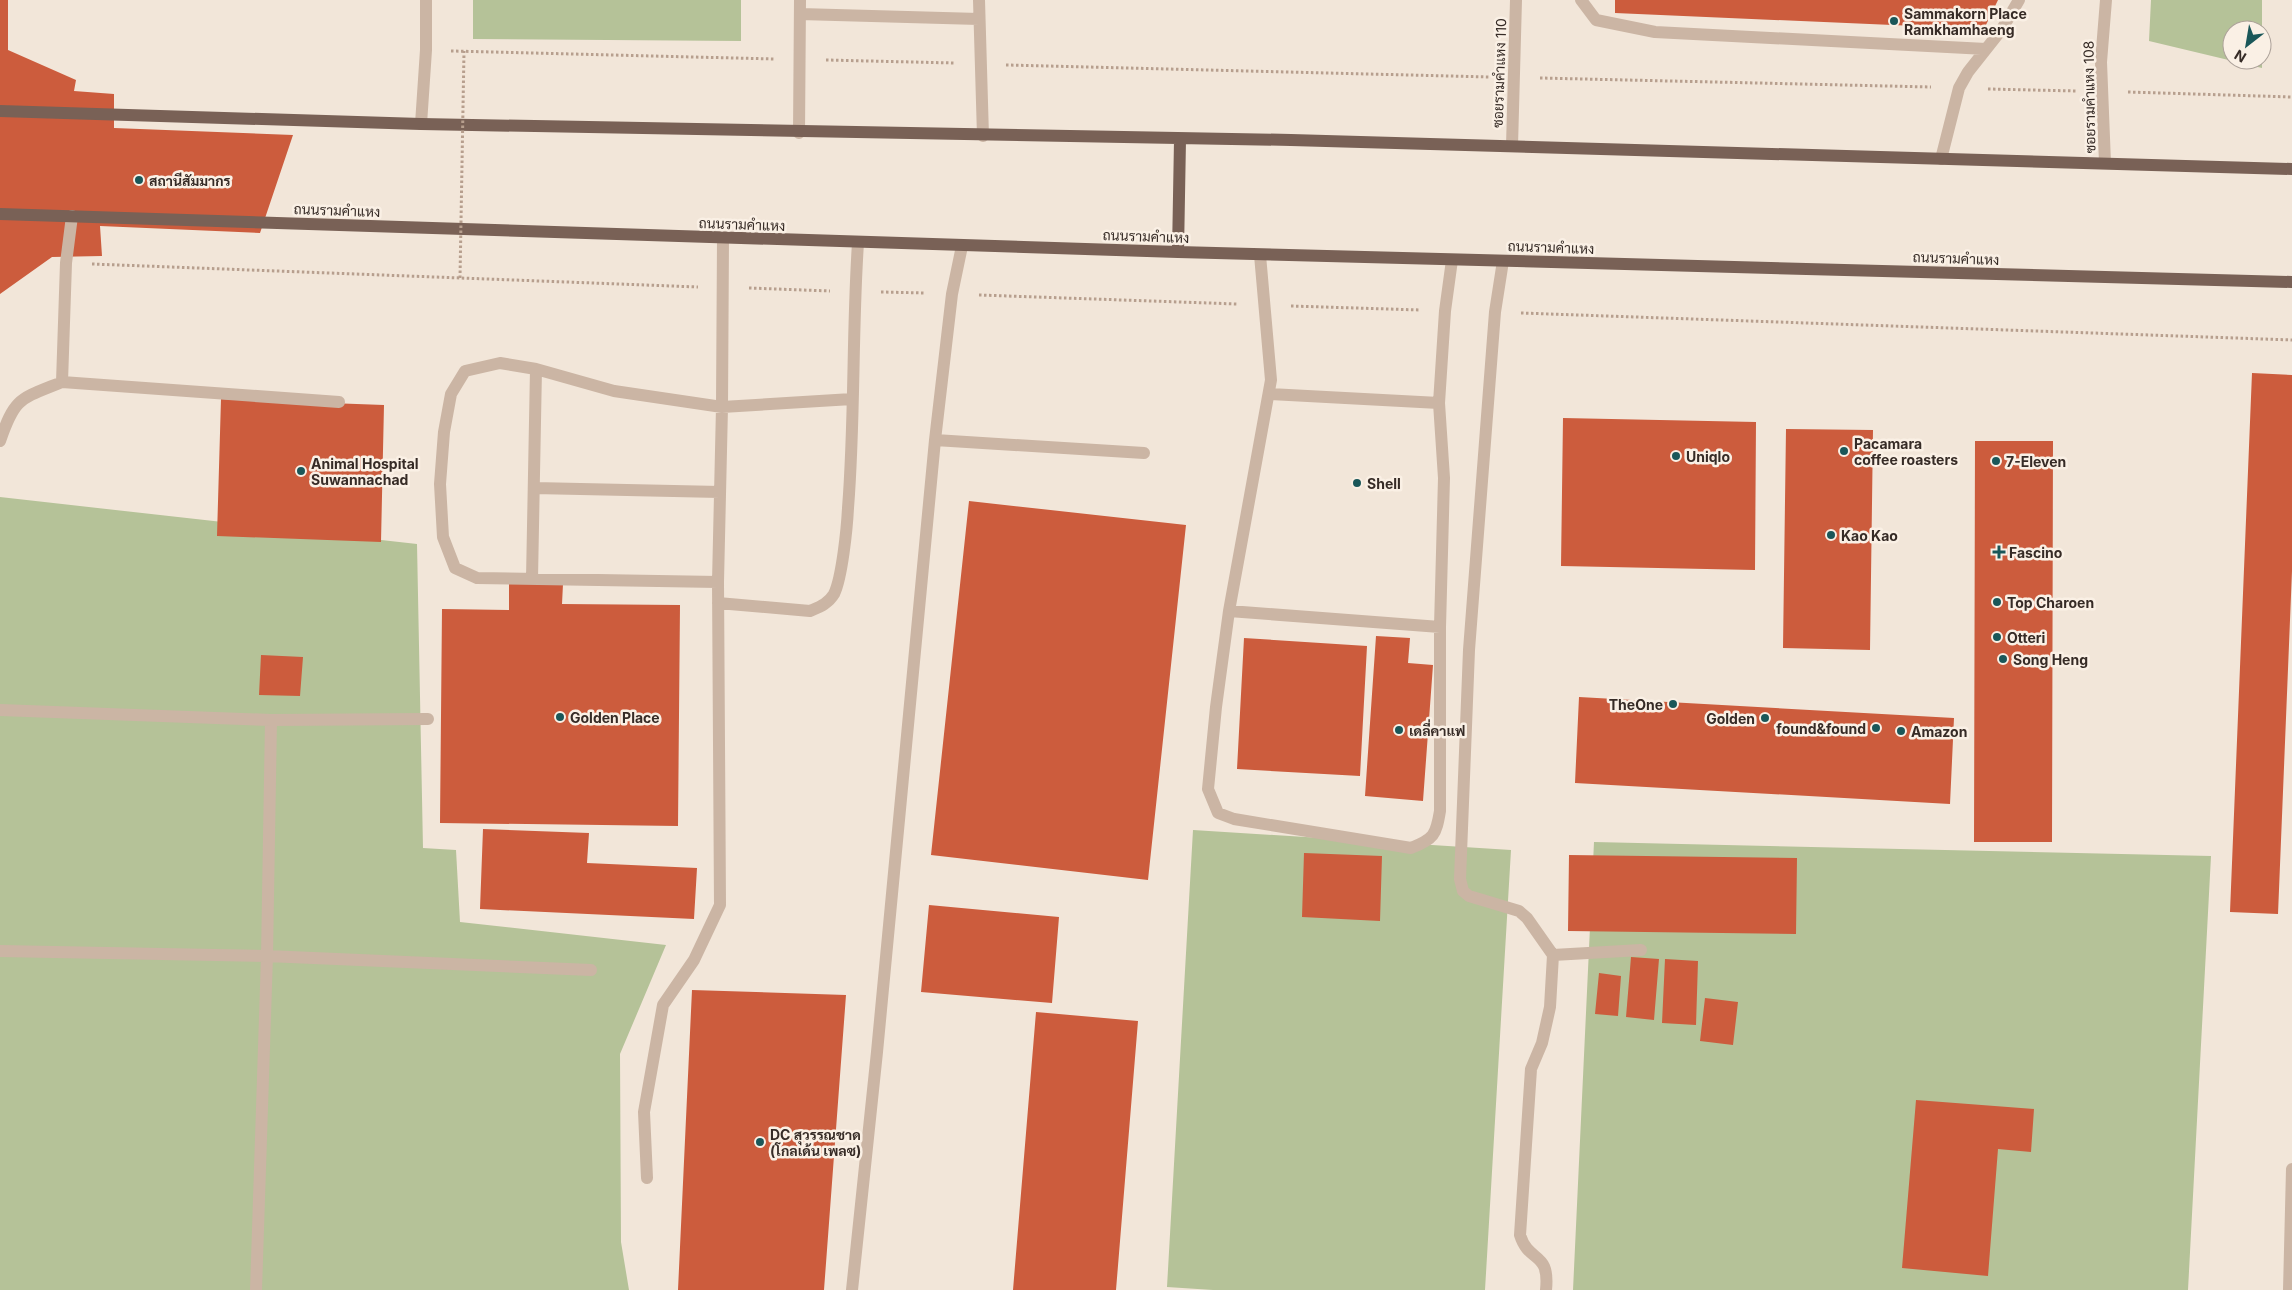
<svg xmlns="http://www.w3.org/2000/svg" width="2292" height="1290" viewBox="0 0 2292 1290" font-family="Inter,Sarabun,sans-serif">
  <style>
    .green { fill: #b5c298; fill-rule: evenodd }
    .building { fill: #cc5c3d }
    .lines { fill: none; stroke-linecap: round; stroke-linejoin: round }
    .path { stroke: #b79f8e; stroke-width: 3; stroke-dasharray: 2.5 2.5; stroke-linecap: butt }
    .service { stroke: #cbb5a4; stroke-width: 12 }
    .minor { stroke: #cbb5a4; stroke-width: 12 }
    .tertiary { stroke: #cbb5a4; stroke-width: 12 }
    .primary { stroke: #796156; stroke-width: 12 }
    .path-bridge { stroke: #b79f8e; stroke-width: 3; stroke-dasharray: 2.5 2.5; stroke-linecap: butt }
    .poi-dot { fill: #1a5759; stroke: #faf0e5; stroke-width: 2 }
    .labels { text-anchor: middle; dominant-baseline: central; stroke-width: 5; stroke-linejoin: round; paint-order: stroke }
    .poi-label { font-size: 14px; font-weight: bold; fill: #362b26; stroke: #faf0e5; text-anchor: start }
    .street-label { font-size: 14px; fill: #362b26; stroke: #faf0e5 }
  </style>
  <rect width="100%" height="100%" fill="#f2e6d9"/>
  <path class="green" d="M 473,0 L 741,0 L 741,41 L 473,39 Z
    M 2151,0 L 2262,0 L 2262,68 L 2149,41 ZM 2232,30 L 2262,30 L 2262,60 L 2232,60 Z
    M 0,497 L 417,544 L 423,848 L 456,850 L 460,922 L 666,945 L 620,1054 L 621,1242 L 629,1290 L 0,1290 Z
    M 1193,830 L 1511,850 L 1485,1290 L 1213,1290 L 1167,1287 Z
    M 1594,842 L 2211,856 L 2188,1290 L 1573,1290 Z"/>
  <path class="building" d="M 0,0 L 8,0 L 8,50 L 76,80 L 74,91 L 114,94 L 114,128 L 293,135 L 260,233 L 100,226 L 102,256 L 52,257 L 0,294 Z
    M 1615,0 L 1998,0 L 1984,29 L 1615,13 Z
    M 2252,373 L 2292,375 L 2292,571 L 2278,914 L 2230,912 Z
    M 221,399 L 384,405 L 381,542 L 217,536 Z
    M 1563,418 L 1756,422 L 1755,570 L 1561,566 Z
    M 1786,429 L 1873,430 L 1870,650 L 1783,648 Z
    M 1975,441 L 2053,441 L 2052,842 L 1974,842 Z
    M 969,501 L 1186,525 L 1148,880 L 931,855 Z
    M 509,584 L 563,584 L 562,604 L 680,605 L 678,826 L 440,823 L 442,609 L 509,610 Z
    M 1376,636 L 1410,638 L 1408,663 L 1433,665 L 1423,801 L 1365,796 Z
    M 1244,638 L 1367,646 L 1360,776 L 1237,769 Z
    M 261,655 L 303,657 L 300,696 L 259,695 Z
    M 1579,697 L 1954,718 L 1950,804 L 1575,783 Z
    M 483,829 L 589,833 L 587,863 L 697,868 L 694,919 L 480,909 Z
    M 1304,853 L 1382,856 L 1380,921 L 1302,917 Z
    M 1569,855 L 1797,858 L 1796,934 L 1568,931 Z
    M 929,905 L 1059,917 L 1052,1003 L 921,992 Z
    M 1631,957 L 1659,959 L 1654,1020 L 1626,1017 Z
    M 1665,959 L 1698,961 L 1696,1025 L 1662,1023 Z
    M 1599,973 L 1621,976 L 1618,1016 L 1595,1014 Z
    M 692,990 L 846,995 L 824,1290 L 678,1290 Z
    M 1705,998 L 1738,1002 L 1733,1045 L 1700,1041 Z
    M 1036,1012 L 1138,1021 L 1116,1290 L 1013,1290 Z
    M 1916,1100 L 2034,1109 L 2031,1152 L 1998,1149 L 1988,1276 L 1902,1268 Z"/>
  <g class="lines">
    <path class="path" d="M 451,51 L 774,59
      M 826,60 L 954,63
      M 1006,65 L 1489,77
      M 1540,78 L 1931,87
      M 1988,89 L 2076,91
      M 2128,92 L 2292,97
      M 92,264 L 698,287
      M 749,288 L 830,291
      M 881,292 L 925,293
      M 979,295 L 1237,304
      M 1291,306 L 1420,310
      M 1521,313 L 2292,340"/>
    <path class="service" d="M 979,0 L 983,136
      M 1581,0 L 1596,20 L 1655,32 L 1986,49
      M 800,14 L 979,19
      M 799,133 L 800,0
      M 1941,159 L 1959,88 L 1968,72 L 2002,29 L 2019,0
      M 1260,255 L 1271,380 L 1229,611 L 1216,707 L 1208,789 L 1218,813 L 1234,819 L 1411,848 C 1434,839 1436,835 1440,811 L 1440,627 L 1444,478 L 1439,403 L 1445,311 L 1452,260
      M 1503,261 L 1495,312 L 1469,650 L 1460,879 L 1463,891 L 1469,896 L 1519,911 L 1527,918 L 1553,955 L 1550,1007 L 1542,1043 L 1531,1069 L 1520,1235 C 1529,1264 1550,1250 1546,1290
      M 62,382 L 66,263 L 72,216
      M 1269,394 L 1439,403
      M 935,440 L 1144,453
      M 0,441 C 15,397 20,399 62,382 L 339,402
      M 534,488 L 720,492
      M 532,579 L 536,369
      M 718,582 L 477,578 L 455,568 L 443,537 L 440,484 L 444,432 L 451,394 L 465,371 L 500,363 L 536,369 L 614,391 L 722,407 L 852,399
      M 718,603 L 810,611 C 819,607 828,604 834,594 C 842,578 847,528 848,508 C 855,420 852,331 858,243
      M 1229,611 L 1440,627
      M 0,710 L 271,720 L 267,956 L 256,1290
      M 271,720 L 428,719
      M 0,951 L 267,956 L 591,970
      M 1553,955 L 1641,950
      M 647,1178 L 644,1112 L 663,1005 L 694,960 L 720,905 L 718,582 L 722,407 L 723,239
      M 852,1290 L 877,1052 L 935,440 L 952,294 L 962,246"/>
    <path class="minor" d="M 421,124 L 426,50 L 426,0
      M 2105,163 L 2101,62 L 2106,0
      M 2289,1290 L 2292,1169"/>
    <path class="tertiary" d="M 1512,146 L 1516,0"/>
    <path class="primary" d="M 0,111 L 421,124 L 1291,140 L 2292,169
      M 0,214 L 1178,252 L 2292,282
      M 1178,252 L 1180,140"/>
    <path class="path-bridge" d="M 460,278 L 464,51"/>
  </g>
  <g class="poi-dot">
    <circle cx="1894" cy="21" r="5"/>
    <circle cx="139" cy="180" r="5"/>
    <circle cx="1844" cy="451" r="5"/>
    <circle cx="1676" cy="456" r="5"/>
    <circle cx="1996" cy="461" r="5"/>
    <circle cx="301" cy="471" r="5"/>
    <circle cx="1357" cy="483" r="5"/>
    <circle cx="1831" cy="535" r="5"/>
    <path d="M1996.5 544.5h5v5h5v5h-5v5h-5v-5h-5v-5h5z"/>
    <circle cx="1997" cy="602" r="5"/>
    <circle cx="1997" cy="637" r="5"/>
    <circle cx="2003" cy="659" r="5"/>
    <circle cx="1673" cy="704" r="5"/>
    <circle cx="560" cy="717" r="5"/>
    <circle cx="1765" cy="718" r="5"/>
    <circle cx="1876" cy="728" r="5"/>
    <circle cx="1399" cy="730" r="5"/>
    <circle cx="1901" cy="731" r="5"/>
    <circle cx="760" cy="1142" r="5"/>
  </g>
  <g class="labels">
    <g class="poi-label">
      <text x="1904" y="13">Sammakorn Place<tspan x="1904" dy="16">Ramkhamhaeng</tspan></text>
      <text x="149" y="180">สถานีสัมมากร</text>
      <text x="1854" y="443">Pacamara<tspan x="1854" dy="16">coffee roasters</tspan></text>
      <text x="1686" y="456">Uniqlo</text>
      <text x="2006" y="461">7-Eleven</text>
      <text x="311" y="463">Animal Hospital<tspan x="311" dy="16">Suwannachad</tspan></text>
      <text x="1367" y="483">Shell</text>
      <text x="1841" y="535">Kao Kao</text>
      <text x="2009" y="552">Fascino</text>
      <text x="2007" y="602">Top Charoen</text>
      <text x="2007" y="637">Otteri</text>
      <text x="2013" y="659">Song Heng</text>
      <text x="1663" y="704" text-anchor="end">TheOne</text>
      <text x="570" y="717">Golden Place</text>
      <text x="1755" y="718" text-anchor="end">Golden</text>
      <text x="1866" y="728" text-anchor="end">found&amp;found</text>
      <text x="1409" y="730">เดลี่คาแฟ</text>
      <text x="1911" y="731">Amazon</text>
      <text x="770" y="1134">DC สุวรรณชาด<tspan x="770" dy="16">(โกลเด้น เพลซ)</tspan></text>
    </g>
    <g class="street-label">
      <text transform="translate(1499 73) rotate(-88)">ซอยรามคำแหง 110</text>
      <text transform="translate(2089 97) rotate(-91)">ซอยรามคำแหง 108</text>
      <text transform="translate(337 210) rotate(2)">ถนนรามคำแหง</text>
      <text transform="translate(742 224) rotate(2)">ถนนรามคำแหง</text>
      <text transform="translate(1146 236) rotate(2)">ถนนรามคำแหง</text>
      <text transform="translate(1551 247) rotate(2)">ถนนรามคำแหง</text>
      <text transform="translate(1956 258) rotate(2)">ถนนรามคำแหง</text>
    </g>
  </g>
  <g transform="translate(2247 45) rotate(211)"><circle r="24" fill="#faf0e5" stroke="#aca199"/>
  <path d="M0-4L9 19L0 12L-9 19Z" fill="#1a5759"/>
  <text y="-8" font-size="14" font-weight="bold" text-anchor="middle" fill="#362b26">N</text>
  </g>
</svg>
